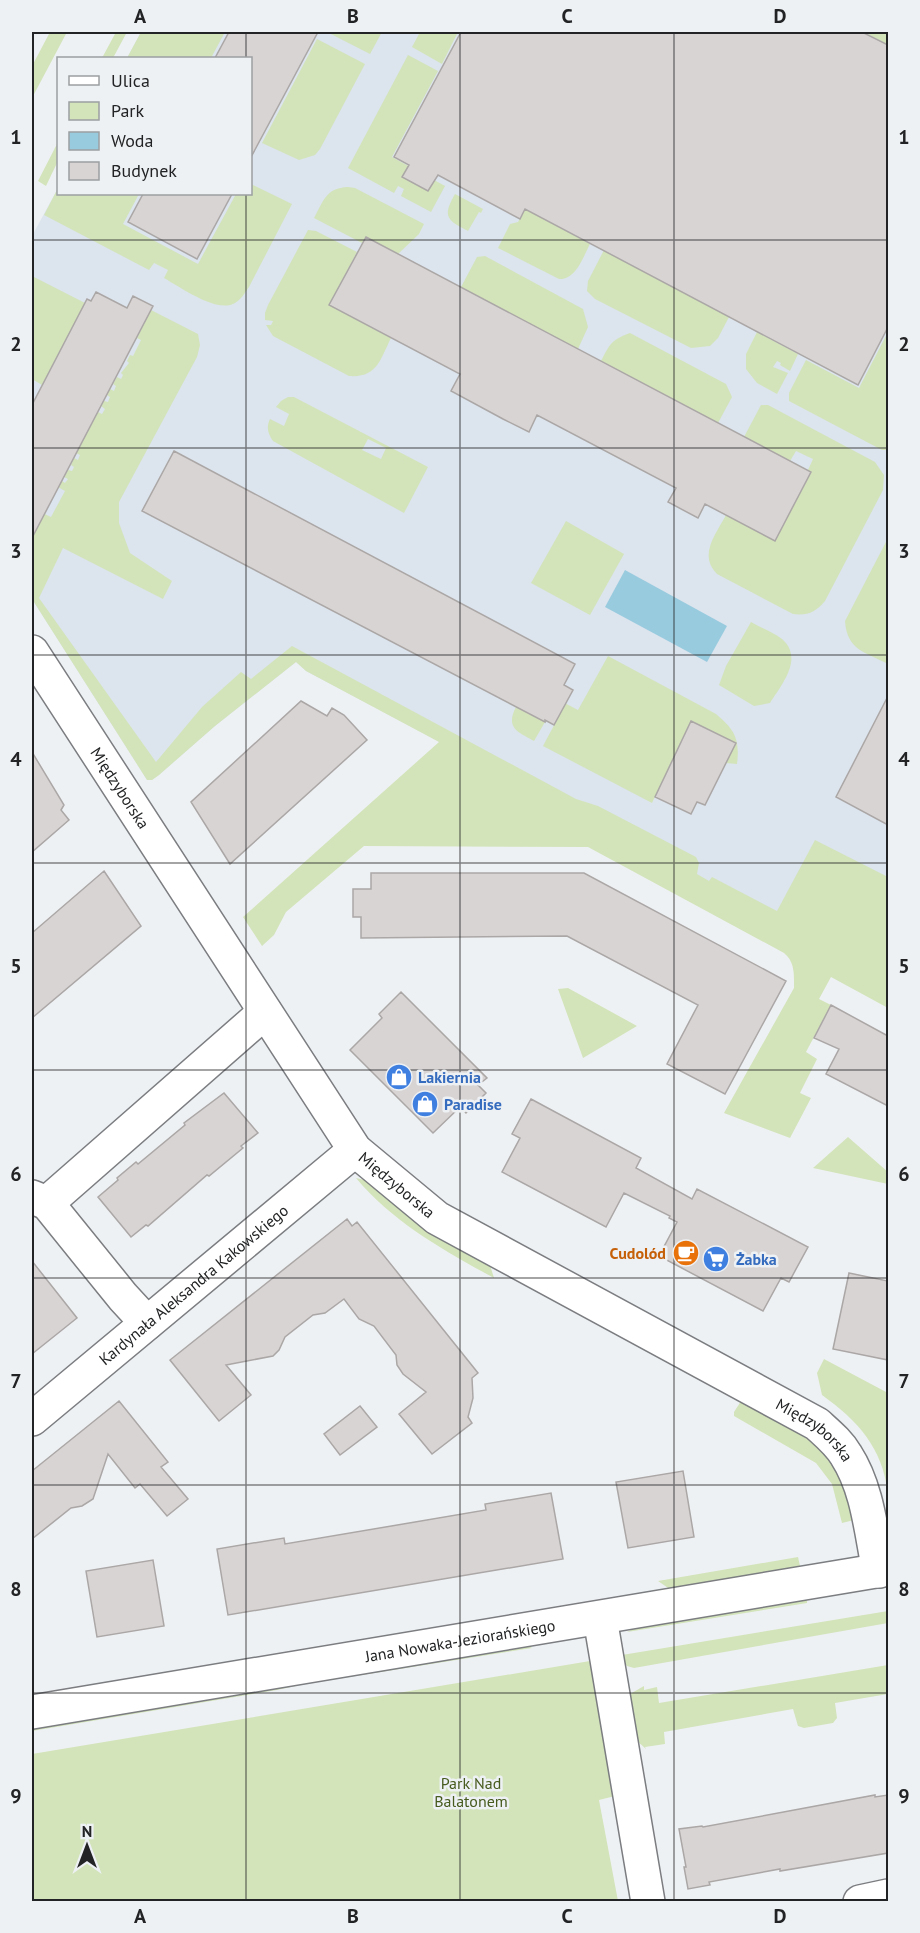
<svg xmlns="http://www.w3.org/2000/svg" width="920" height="1933" viewBox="0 0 920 1933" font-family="'PT Sans',sans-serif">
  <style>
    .built { fill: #dce4ed }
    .green { fill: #d3e4ba; fill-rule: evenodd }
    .water { fill: #99cbdf }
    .building { fill: #d8d4d3; stroke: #aba7a6; stroke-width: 1.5 }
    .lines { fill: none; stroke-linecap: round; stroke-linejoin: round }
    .minor-casing { stroke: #7b7d80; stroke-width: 36 }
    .tertiary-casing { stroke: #7b7d80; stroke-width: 36 }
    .minor { stroke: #fff; stroke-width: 33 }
    .tertiary { stroke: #fff; stroke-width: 33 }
    .grid { fill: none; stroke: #222324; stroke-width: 1.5; stroke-opacity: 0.55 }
    .labels { text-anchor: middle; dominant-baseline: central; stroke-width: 5; stroke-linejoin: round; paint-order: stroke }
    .street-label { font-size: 16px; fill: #222324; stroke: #eef1f4 }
    .shop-label { font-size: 16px; font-weight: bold; fill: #366cbe; stroke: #eef1f4; text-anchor: start }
    .food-label { font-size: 16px; font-weight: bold; fill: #c56008; stroke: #eef1f4; text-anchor: end }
    .park-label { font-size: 16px; fill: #475b1e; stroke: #eef1f4 }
    .neatline { fill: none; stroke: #222324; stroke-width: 2 }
    .grid-label { font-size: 20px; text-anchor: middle; font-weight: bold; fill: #222324 }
  </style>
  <rect width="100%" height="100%" fill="#eef1f4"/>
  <path class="built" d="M 141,32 L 888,32 L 888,979 L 306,671 L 296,662 L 215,726 L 159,775 L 152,780 L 147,780 L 32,599 L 32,236 L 58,188 L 58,194 L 250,194 L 250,58 L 127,58 Z"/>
  <path class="green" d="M 50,32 L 67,32 L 32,98 L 32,66 Z
    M 116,32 L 127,32 L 113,58 L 102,58 Z
    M 141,32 L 225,32 L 211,58 L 127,58 Z
    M 327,32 L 382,32 L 370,54 Z
    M 420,32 L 458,32 L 442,64 L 412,47 Z
    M 866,32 L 888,32 L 888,45 L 866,33 Z
    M 317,39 L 365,64 L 320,149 L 315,155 L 299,160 L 262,143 Z
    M 408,55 L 438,71 L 392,157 L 445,186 L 431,212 L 401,196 L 404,189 L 398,186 L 394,193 L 348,168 Z
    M 58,142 L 58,161 L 46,186 L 38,181 Z
    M 251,184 L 292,204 L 249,287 C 244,294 241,300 233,304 C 215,312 180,287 164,278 L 168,270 L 154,263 L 149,270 L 44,215 L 58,188 L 58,194 L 139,194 L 123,224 L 198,264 L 236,194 L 250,194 Z
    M 348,187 L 355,188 L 424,224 L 419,234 L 398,254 L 366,237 L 362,243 L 314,218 C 324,200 326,188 348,187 Z
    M 455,194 L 483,209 L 481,213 L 479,212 L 468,231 C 447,220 442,217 455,194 Z
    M 525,209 L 590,244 C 583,257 576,280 559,279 L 498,248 L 510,224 L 518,222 Z
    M 308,230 L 316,231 L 357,252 L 329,305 L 391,338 C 380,360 377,378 349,376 L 273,336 L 266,325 L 271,325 L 273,321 L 265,320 L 265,313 L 268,305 Z
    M 604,250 L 729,317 L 718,338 L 710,346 L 691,348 L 595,299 L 587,291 L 588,281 Z
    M 485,256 L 583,309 L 588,327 L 578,349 L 461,287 L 477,257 Z
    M 32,276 L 85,303 L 42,385 L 32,379 Z
    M 151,310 L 198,334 L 200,345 L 197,357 L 119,502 L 119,523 L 130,553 L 172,581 L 163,599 L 63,548 L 39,598 L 156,762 L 202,707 L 241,672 L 251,679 L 292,646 L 576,799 L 598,806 L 696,857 L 699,863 L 697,874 L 709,881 L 712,877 L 777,911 L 815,840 L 888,877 L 888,1008 L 831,977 L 819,999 L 831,1005 L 806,1052 L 817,1059 L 800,1093 L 811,1098 L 790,1138 L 724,1113 L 794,988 C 794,974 795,962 784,953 L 588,847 L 364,846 L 286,912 L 274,935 L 262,946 L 243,917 L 439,742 L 306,671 L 296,662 L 215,726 L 159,775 L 152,780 L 147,780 L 32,599 L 32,508 L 51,517 L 65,491 L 58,487 L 62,481 L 65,483 L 68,479 L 64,477 L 68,470 L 72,471 L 74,467 L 71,465 L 74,458 L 78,460 L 80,455 L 76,453 L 98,412 L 102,414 L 105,409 L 101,406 L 104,401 L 108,402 L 110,397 L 107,395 L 110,389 L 114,391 L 116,386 L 113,384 L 117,377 L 121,379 L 123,375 L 121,373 L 129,363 L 127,361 L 130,355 L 133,356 L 141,340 L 137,338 Z
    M 757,332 L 798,354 L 790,371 L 780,365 L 781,363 L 777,361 L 773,367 L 788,373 L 777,394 L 757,383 L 746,369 L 746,354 Z
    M 888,332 L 888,450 L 882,450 L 789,401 L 789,393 L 806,360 L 859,388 Z
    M 630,333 L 726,384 L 732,397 L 718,423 L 601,361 C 610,344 611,340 630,333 Z
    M 288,397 L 294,397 L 428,467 L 404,513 L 273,441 C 268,434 266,427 270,419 L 284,426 L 289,414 L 276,407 L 281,401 ZM 368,439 L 386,448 L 381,459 L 362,450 Z
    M 761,405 L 768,405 L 875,462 L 884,475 L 883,490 L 825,601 C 816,612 807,616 793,614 L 717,574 C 698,555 716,534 726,515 L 775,541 L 811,473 L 808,470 L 813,459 L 796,451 L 790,461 L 744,437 Z
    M 566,521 L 624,554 L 590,615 L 531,583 Z
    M 888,538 L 888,664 C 865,652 847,650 845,621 Z
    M 751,622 C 761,628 773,632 782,639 C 804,658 782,684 770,703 L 754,706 L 719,685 L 726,666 Z
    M 608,656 L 716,714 C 735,730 740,739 737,764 L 726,763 L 691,721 L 652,803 L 543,746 L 560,714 L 557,699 L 578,710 Z
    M 516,707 L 545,722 L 534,741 C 518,732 505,728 516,707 Z
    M 568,988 L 637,1026 L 583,1058 L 558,989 Z
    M 848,1137 L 888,1172 L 888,1184 L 813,1168 Z
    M 356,1178 L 373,1182 L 489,1262 L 494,1278 C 443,1250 394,1223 356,1178 Z
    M 824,1359 L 888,1393 L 888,1493 C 882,1447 858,1421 822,1395 L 817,1373 Z
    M 743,1398 C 783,1421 828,1441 845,1488 C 849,1498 851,1509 854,1520 L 842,1523 L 832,1484 L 816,1463 L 734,1416 L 734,1412 Z
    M 798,1557 L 800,1566 L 671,1590 L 658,1581 Z
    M 807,1598 L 807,1603 L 627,1632 L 639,1626 Z
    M 888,1611 L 888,1623 L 634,1668 L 627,1666 L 622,1661 L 622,1655 Z
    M 527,1645 L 532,1648 L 305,1684 L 277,1690 L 32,1731 L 32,1727 Z
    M 596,1660 L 615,1796 L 599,1800 L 618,1901 L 32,1902 L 32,1754 Z
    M 888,1665 L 888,1694 L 835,1703 L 837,1718 L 833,1723 L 804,1728 L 798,1726 L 793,1709 L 664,1732 L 665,1744 L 645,1747 L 646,1749 L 635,1739 L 627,1701 L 630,1694 L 644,1686 L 644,1690 L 657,1687 L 659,1703 Z"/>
  <path class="water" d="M 625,570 L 727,626 L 707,662 L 605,607 Z"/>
  <path class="building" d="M 229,32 L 318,32 L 250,159 L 250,58 L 215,58 Z
    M 461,32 L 862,32 L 888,45 L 888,327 L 858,385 L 525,209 L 520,219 L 438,175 L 428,191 L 402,177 L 409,165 L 394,157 Z
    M 143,194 L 232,194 L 197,259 L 128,222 Z
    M 366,237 L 811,472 L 775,541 L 705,504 L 698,518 L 668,502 L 676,488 L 537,415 L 529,432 L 503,419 L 451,391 L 460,374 L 329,305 Z
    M 96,292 L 127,308 L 133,296 L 153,306 L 32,538 L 32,405 L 87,299 L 91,301 Z
    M 174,451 L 575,664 L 564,685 L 573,690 L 554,725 L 545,720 L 545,722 L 142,511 Z
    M 888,696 L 888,825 L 836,797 Z
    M 301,701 L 327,716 L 332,708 L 344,715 L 367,740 L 230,864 L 191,802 Z
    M 691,721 L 736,743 L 705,805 L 697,802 L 691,814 L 655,797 Z
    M 32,752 L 64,805 L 61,810 L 69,820 L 32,852 Z
    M 104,871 L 141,926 L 32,1018 L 32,933 Z
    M 371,873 L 584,873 L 786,981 L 725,1094 L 667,1064 L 698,1005 L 567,936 L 361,938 L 361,917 L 353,917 L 353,889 L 371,889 Z
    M 401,992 L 487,1078 L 478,1085 L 486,1093 L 466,1113 L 460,1107 L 433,1133 L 350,1050 L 382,1018 L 379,1014 Z
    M 831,1005 L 888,1036 L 888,1106 L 826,1074 L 839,1049 L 814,1038 Z
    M 224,1093 L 258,1133 L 241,1146 L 243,1148 L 209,1176 L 207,1175 L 148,1226 L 146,1225 L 131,1237 L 98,1197 L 118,1180 L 117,1178 L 136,1162 L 138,1164 L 185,1125 L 184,1123 Z
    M 531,1099 L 641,1158 L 636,1168 L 692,1199 L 697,1189 L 808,1247 L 789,1282 L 781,1278 L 763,1311 L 659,1256 L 677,1222 L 669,1218 L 670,1216 L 624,1193 L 606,1227 L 502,1172 L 520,1138 L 512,1134 Z
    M 347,1219 L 352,1226 L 357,1222 L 478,1373 L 472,1378 L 473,1398 L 468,1417 L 472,1423 L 432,1454 L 399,1414 L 426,1392 L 403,1374 L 397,1365 L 396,1355 L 374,1326 L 359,1319 L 344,1299 L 325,1313 L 313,1315 L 285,1337 L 279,1350 L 273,1356 L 226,1365 L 251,1395 L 219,1421 L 170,1360 Z
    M 32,1261 L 77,1318 L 32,1354 Z
    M 849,1273 L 888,1281 L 888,1360 L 833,1349 Z
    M 119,1401 L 168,1462 L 161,1467 L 188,1499 L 167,1516 L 140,1484 L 135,1488 L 108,1454 L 93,1499 L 82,1506 L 71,1508 L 32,1539 L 32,1471 Z
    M 360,1406 L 377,1427 L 340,1455 L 324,1434 Z
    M 683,1471 L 694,1537 L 628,1548 L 616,1482 Z
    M 551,1493 L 563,1559 L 228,1615 L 217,1549 L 284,1538 L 285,1544 L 486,1510 L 485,1504 Z
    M 153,1560 L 164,1626 L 97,1637 L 86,1571 Z
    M 875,1795 L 875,1797 L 888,1795 L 888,1853 L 780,1871 L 780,1869 L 709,1882 L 710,1885 L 688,1889 L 684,1867 L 686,1867 L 679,1829 L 702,1826 L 703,1827 Z"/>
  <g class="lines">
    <defs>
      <g id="minor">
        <path id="s1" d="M 32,652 L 355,1150 L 437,1218 L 817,1424 C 828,1434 839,1443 846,1455 C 868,1489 871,1532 879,1571"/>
        <path d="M 32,1197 L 47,1203 L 123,1297 L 147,1323"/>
        <path d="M 47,1203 L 265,1012"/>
        <path id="s2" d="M 32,1419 L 355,1150"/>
        <path d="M 600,1618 L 648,1902"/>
        <path d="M 860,1902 L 888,1896"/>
      </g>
      <g id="tertiary">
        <path id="s3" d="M 32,1712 L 888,1569"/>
      </g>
    </defs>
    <use href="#minor" class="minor-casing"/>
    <use href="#tertiary" class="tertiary-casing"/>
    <use href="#minor" class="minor"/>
    <use href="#tertiary" class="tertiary"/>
  </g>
  <path class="grid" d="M 246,32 L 246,58M 460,32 L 460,1902M 674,32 L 674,1902M 246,194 L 246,1902M 32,240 L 888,240M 32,448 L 888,448M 32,655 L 888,655M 32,863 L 888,863M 32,1070 L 888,1070M 32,1278 L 888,1278M 32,1485 L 888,1485M 32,1693 L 888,1693"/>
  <defs>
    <symbol id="shop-disc" viewBox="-11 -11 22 22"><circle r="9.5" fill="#3f7fe0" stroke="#eef1f4"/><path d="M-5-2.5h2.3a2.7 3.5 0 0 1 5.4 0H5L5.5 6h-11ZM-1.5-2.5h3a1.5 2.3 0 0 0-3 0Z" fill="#fff"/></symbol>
    <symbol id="cafe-disc" viewBox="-11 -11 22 22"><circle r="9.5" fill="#e8710a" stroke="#eef1f4"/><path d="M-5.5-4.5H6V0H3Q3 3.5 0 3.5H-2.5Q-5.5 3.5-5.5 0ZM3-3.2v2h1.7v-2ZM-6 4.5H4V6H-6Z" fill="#fff"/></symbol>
    <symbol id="supermarket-disc" viewBox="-11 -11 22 22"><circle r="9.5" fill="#3f7fe0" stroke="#eef1f4"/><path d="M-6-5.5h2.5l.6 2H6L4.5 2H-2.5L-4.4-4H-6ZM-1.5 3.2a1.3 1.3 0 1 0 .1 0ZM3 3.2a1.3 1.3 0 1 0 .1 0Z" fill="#fff"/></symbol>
  </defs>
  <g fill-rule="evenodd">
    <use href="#shop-disc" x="384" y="1062" width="30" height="30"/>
    <use href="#shop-disc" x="410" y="1089" width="30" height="30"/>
    <use href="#cafe-disc" x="671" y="1238" width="30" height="30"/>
    <use href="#supermarket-disc" x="701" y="1244" width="30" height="30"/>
  </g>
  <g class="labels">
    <g class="street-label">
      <text stroke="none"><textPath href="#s1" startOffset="162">Międzyborska</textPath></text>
      <text stroke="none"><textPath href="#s1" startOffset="648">Międzyborska</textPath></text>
      <text stroke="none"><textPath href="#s2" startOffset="210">Kardynała Aleksandra Kakowskiego</textPath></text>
      <text stroke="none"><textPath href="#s1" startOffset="1134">Międzyborska</textPath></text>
      <text stroke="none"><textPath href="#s3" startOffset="434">Jana Nowaka-Jeziorańskiego</textPath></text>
    </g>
    <g class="shop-label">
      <text x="418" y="1077">Lakiernia</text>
      <text x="444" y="1104">Paradise</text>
      <text x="736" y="1259">Żabka</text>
    </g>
    <g class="food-label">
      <text x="666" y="1253">Cudolód</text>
    </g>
    <g class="park-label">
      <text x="471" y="1783">Park Nad<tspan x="471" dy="18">Balatonem</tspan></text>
    </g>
  </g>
  <rect width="920" height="1933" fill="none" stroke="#eef1f4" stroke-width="66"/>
  <rect x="57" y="57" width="195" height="138" fill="#eef1f4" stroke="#9c9fa1" stroke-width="1.5"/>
  <rect x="69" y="76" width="30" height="9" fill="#ffffff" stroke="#9c9fa1" stroke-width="1.5"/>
  <text x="111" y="87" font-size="18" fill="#222324">Ulica</text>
  <rect x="69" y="102" width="30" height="18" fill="#d3e4ba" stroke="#9c9fa1" stroke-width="1.5"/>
  <text x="111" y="117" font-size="18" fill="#222324">Park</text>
  <rect x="69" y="132" width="30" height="18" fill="#99cbdf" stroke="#9c9fa1" stroke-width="1.5"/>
  <text x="111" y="147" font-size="18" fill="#222324">Woda</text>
  <rect x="69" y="162" width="30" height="18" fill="#d8d4d3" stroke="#9c9fa1" stroke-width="1.5"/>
  <text x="111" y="177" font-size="18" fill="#222324">Budynek</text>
  <g transform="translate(87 1846)" stroke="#eef1f4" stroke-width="4.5" paint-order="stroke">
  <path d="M0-4.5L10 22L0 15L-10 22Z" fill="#222324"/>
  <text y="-9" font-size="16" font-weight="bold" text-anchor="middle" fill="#222324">N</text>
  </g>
  <rect x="33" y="33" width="854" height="1867" class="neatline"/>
  <g class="grid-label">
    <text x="140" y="23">A</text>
    <text x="353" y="23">B</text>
    <text x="567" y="23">C</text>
    <text x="780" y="23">D</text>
    <text x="16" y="144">1</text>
    <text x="904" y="144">1</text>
    <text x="16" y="351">2</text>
    <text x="904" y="351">2</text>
    <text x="16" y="558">3</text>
    <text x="904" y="558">3</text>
    <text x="16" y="766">4</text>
    <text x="904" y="766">4</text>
    <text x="16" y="973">5</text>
    <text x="904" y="973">5</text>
    <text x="16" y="1181">6</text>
    <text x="904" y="1181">6</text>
    <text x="16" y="1388">7</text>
    <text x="904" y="1388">7</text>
    <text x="16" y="1596">8</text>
    <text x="904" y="1596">8</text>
    <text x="16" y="1803">9</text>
    <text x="904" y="1803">9</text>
    <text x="140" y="1923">A</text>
    <text x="353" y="1923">B</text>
    <text x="567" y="1923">C</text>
    <text x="780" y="1923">D</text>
  </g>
</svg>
